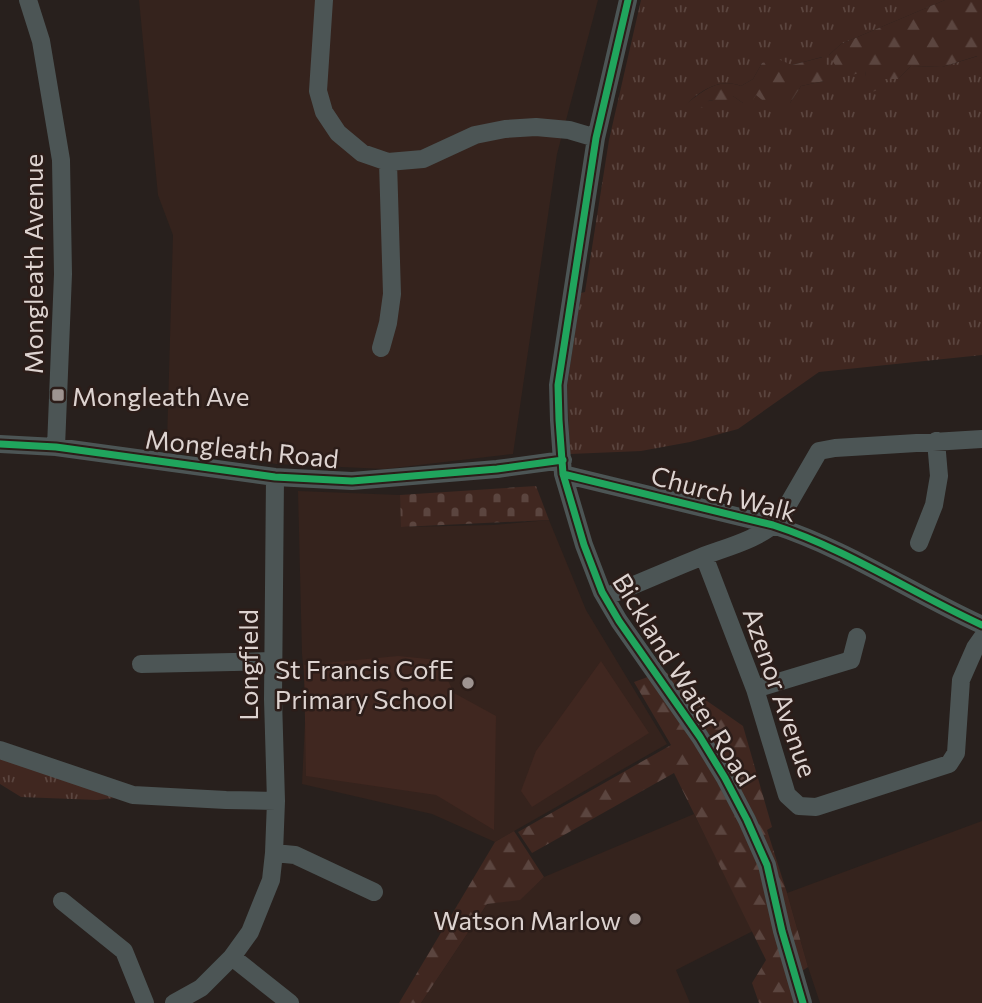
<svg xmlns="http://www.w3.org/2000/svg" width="982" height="1003" viewBox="0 0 982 1003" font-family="Commissioner,sans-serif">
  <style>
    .built { fill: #35231d }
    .grass { fill: url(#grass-tufts); fill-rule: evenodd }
    .forest { fill: url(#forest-firs) }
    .cemetery { fill: url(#cemetery-stones) }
    .pitch { fill: #402720 }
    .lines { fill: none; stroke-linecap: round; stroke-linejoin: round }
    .minor { stroke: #4c5555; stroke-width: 18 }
    .cycleway-casing { stroke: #2c1d19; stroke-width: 11 }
    .cycleway { stroke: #20a55d; stroke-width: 7 }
    .poi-dot { fill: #9e9491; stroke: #2c1d19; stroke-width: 2.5 }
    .labels { text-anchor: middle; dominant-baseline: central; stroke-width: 5; stroke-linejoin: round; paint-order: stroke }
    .street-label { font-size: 26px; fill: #ddd3d0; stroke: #2c1d19 }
    .poi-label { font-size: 26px; fill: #ddd3d0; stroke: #2c1d19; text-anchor: end }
  </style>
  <defs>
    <pattern id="grass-tufts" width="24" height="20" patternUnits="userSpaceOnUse" patternTransform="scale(1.75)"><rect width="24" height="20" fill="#402720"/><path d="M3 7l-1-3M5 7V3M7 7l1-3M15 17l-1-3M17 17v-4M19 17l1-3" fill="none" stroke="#5b453f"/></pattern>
    <pattern id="forest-firs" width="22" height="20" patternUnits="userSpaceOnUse" patternTransform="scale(1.75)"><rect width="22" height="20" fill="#402720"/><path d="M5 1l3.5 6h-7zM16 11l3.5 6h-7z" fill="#5b453f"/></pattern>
    <pattern id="cemetery-stones" width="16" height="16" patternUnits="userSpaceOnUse" patternTransform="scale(1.75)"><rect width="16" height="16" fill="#402720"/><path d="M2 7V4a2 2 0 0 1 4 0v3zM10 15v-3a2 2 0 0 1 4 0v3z" fill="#5b453f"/></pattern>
  </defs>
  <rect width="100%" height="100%" fill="#28201d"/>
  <path class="built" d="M 139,0 L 598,0 L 557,154 L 513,454 L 385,469 L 276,464 L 167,442 L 173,235 L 158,195 Z
    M 298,491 L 400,495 L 402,527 L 493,525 L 549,520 L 586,610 L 667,744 L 495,842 L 432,814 L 302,784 L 306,701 L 302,654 Z
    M 694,814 L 753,931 L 676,970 L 690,1003 L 421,1003 L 487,904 L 520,899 L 544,877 Z
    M 982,821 L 982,1003 L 820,1003 L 808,967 L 787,893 Z"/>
  <path class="grass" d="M 641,0 L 945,0 L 841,44 L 829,55 L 865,71 L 869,92 L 883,79 L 898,79 L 911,66 L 942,67 L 978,56 L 982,63 L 982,355 L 819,372 L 738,429 L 690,442 L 641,451 L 570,454 L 567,386 L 581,293 L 585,292 L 609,140 ZM 822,57 L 824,81 L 801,86 L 790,103 L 756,95 L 743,103 L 733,96 L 685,106 C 699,91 720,77 741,86 L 753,79 L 762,63 L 792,65 Z
    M 0,756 L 114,798 L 97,800 L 21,797 L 0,784 Z"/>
  <path class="forest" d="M 945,0 L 982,0 L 982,63 L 977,56 L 942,67 L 911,66 L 898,79 L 884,79 L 882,89 L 868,93 L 865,71 L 849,76 L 840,73 L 829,55 L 841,44 Z
    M 823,57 L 830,72 L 824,81 L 801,86 L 790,103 L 772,108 L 756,95 L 751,103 L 743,103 L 733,96 L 726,105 L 717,105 L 713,100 L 708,101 L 707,108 L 684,106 C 701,92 718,77 741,86 L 753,79 L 762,63 L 778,59 L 792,65 Z
    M 664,671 L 743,726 L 772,827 L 767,830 L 787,893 L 808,967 L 791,978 L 797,1003 L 759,1003 L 752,983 L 766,960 L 674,773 L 532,853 L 518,832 L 671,745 L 634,682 Z
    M 514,831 L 544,877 L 520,900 L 487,904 L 421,1003 L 399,1003 L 495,842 Z"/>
  <path class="cemetery" d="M 536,486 L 549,520 L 401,527 L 400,495 Z"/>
  <path class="pitch" d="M 398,656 L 438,660 L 454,693 L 496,716 L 494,830 L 436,795 L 306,776 L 304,665 Z
    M 601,661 L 649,733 L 532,807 L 521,791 L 536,751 Z"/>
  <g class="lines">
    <path class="minor" d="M 28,0 L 41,41 L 61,160 L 63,274 L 56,447
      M 324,0 L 318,91 L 324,112 L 338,133 L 362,153 L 388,162 L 423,159 L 475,135 L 505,129 L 536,127 L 569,130 L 596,138
      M 628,0 L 596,138 L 558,385 L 559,420 L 563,474 L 584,545 L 602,592 L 619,621 L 700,737 L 725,778 L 747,820 L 767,865 L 782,931 L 803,1003
      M 381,348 L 388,323 L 392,294 L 388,162
      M 0,444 L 56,447 L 275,477 L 352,481 L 497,469 L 563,460
      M 563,474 L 773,525 C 847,549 912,593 982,625
      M 919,543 L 934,505 L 939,476 L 936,441
      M 704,556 L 755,689 L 787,795 L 799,806 L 816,807 L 949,764 L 956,753 L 961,680 L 975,648 L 982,638
      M 605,597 C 637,584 669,570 701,557 C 727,547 758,540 779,520 L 819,451 L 835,448 L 982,439
      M 141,664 L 273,661
      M 755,689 L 851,660 L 857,637
      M 0,750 L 133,795 L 226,800 L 276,801
      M 274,853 L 295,855 L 374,892
      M 62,901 L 124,951 L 145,1003
      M 232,957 L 290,1003
      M 174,1003 L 201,988 L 232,957 L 250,932 L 271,880 L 274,853 L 276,801 L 273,699 L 275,477"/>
    <defs>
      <path id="cycleway" d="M 628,0 L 596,138 L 558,385 L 559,420 L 563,474 L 584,545 L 602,592 L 619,621 L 700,737 L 725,778 L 747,820 L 767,865 L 782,931 L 803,1003
        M 0,444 L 56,447 L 275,477 L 352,481 L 497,469 L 563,460
        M 563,474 L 773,525 C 847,549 912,593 982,625"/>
    </defs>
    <use href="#cycleway" class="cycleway-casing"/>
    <use href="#cycleway" class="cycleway"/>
  </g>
  <g class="poi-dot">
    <rect x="51" y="388" width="14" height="14" rx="3.5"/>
    <circle cx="468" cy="683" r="7"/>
    <circle cx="635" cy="919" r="7"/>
  </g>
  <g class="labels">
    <g class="street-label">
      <text transform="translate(32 264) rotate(-90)">Mongleath Avenue</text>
      <text transform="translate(242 448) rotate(6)">Mongleath Road</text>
      <text transform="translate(724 493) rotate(15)">Church Walk</text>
      <text transform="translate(247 665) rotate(-90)">Longfield</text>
      <text transform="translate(685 679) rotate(58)">Bickland Water Road</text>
      <text transform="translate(781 692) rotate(71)">Azenor Avenue</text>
    </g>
    <g class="poi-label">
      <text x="72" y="395" text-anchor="start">Mongleath Ave</text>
      <text x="454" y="668">St Francis CofE<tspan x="454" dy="30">Primary School</tspan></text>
      <text x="621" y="919">Watson Marlow</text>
    </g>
  </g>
</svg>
